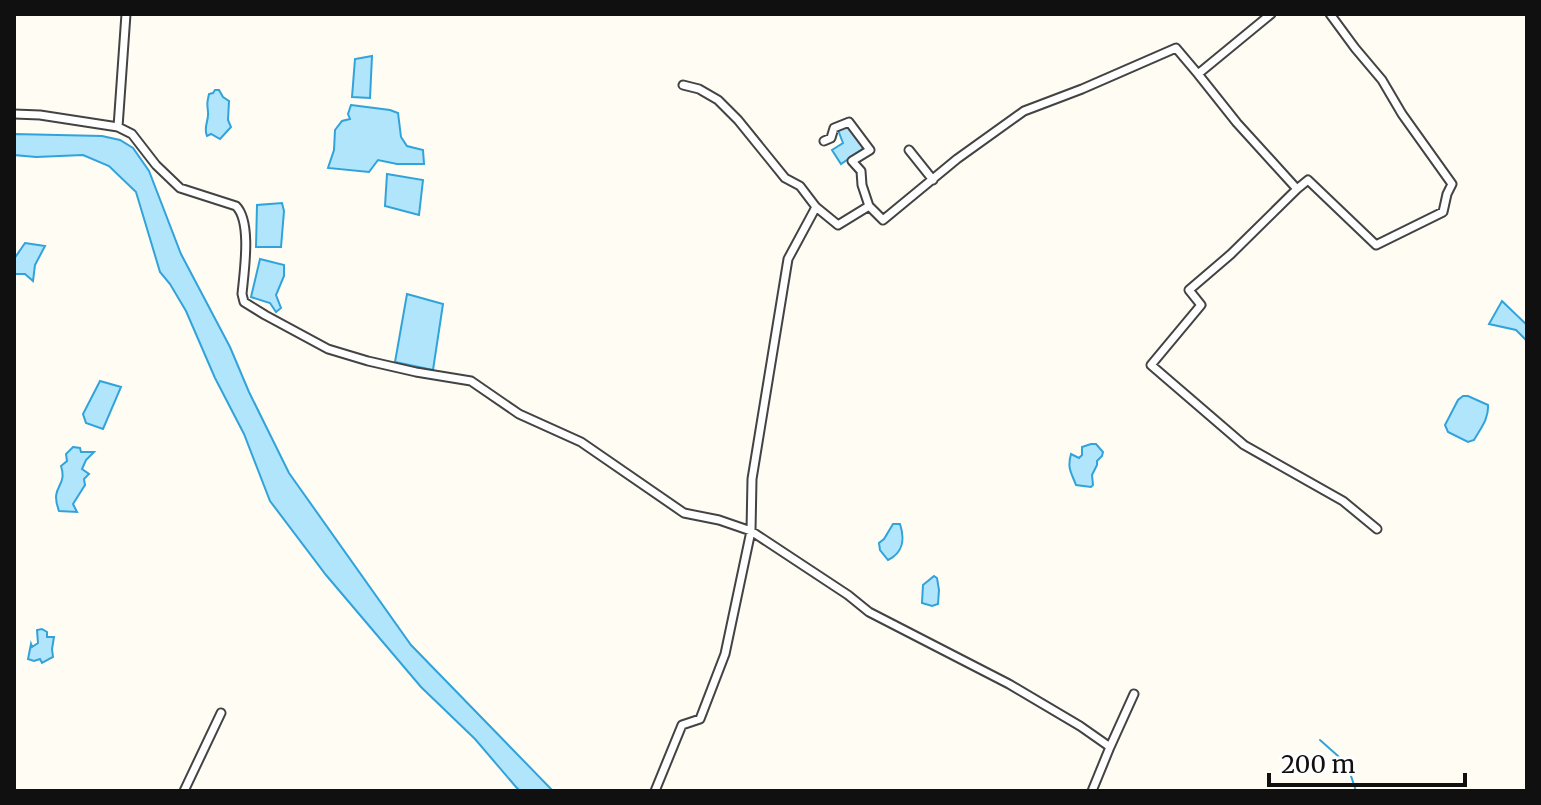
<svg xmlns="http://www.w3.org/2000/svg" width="1541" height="805" viewBox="0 0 1541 805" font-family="Merriweather,serif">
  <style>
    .water { fill: #b1e5fc; stroke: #31a3db; stroke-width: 2 }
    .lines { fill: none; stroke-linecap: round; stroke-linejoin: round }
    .stream { stroke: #31a3db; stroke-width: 2 }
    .minor-casing { stroke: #434343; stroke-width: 11 }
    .minor { stroke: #fff; stroke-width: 7 }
  </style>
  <rect width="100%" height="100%" fill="#fffcf3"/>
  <path class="water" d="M 372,56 L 370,98 L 352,97 L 355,59 Z
    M 215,90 L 219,90 L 223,97 L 229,101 L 228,120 L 231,127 L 220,139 L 211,134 L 207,136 C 203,127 209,121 208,112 C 207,103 207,103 209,94 L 213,93 Z
    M 351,105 L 390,110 L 398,113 L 401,137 L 407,146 L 423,150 L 424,164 L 397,164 L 378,160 L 369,172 L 328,168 L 334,150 L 335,130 L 342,121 L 350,119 L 348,114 Z
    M 848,124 L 864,148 L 841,164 L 832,150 L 843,143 L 838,130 Z
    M 14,134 L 102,136 L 120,140 L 133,148 L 149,171 L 181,254 L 230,347 L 249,392 L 289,473 L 411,645 L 553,791 L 520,791 L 516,787 L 475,739 L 421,687 L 326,575 L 270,501 L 244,434 L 215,378 L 186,311 L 170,284 L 160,272 L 136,192 L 109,166 L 83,155 L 36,157 L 14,155 Z
    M 387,174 L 423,180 L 419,215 L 385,206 Z
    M 282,203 L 284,211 L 281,247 L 256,247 L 257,205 Z
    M 25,243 L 45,246 L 35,265 L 33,281 L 25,274 L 14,274 L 14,259 Z
    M 260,259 L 284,265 L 284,276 L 276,295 L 281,308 L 276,312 L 270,303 L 251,297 Z
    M 407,294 L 443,304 L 433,370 L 395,362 Z
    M 1502,301 L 1527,325 L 1527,341 L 1516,330 L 1489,324 Z
    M 100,381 L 121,387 L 103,429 L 86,423 L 83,414 Z
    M 1463,396 L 1468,396 L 1488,405 C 1489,419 1480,429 1474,440 L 1468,442 L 1448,432 L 1445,425 L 1458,400 Z
    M 1091,444 L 1096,444 L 1103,452 L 1102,456 L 1097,461 L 1097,465 L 1092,475 L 1093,485 L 1091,487 L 1076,485 C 1071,472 1067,468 1071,454 L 1079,458 L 1082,455 L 1082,447 Z
    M 73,447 L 80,448 L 81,452 L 94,452 L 86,460 L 82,469 L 89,474 L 84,479 L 85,485 L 73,504 L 77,512 L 59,511 C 49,485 68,488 61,466 L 67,461 L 66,454 Z
    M 893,524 L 900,524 C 905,539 903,553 888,560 L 880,550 L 879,543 L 884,539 Z
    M 934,576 L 937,578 L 939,590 L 938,604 L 932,606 L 922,603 L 923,585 Z
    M 42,629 L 47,632 L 47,637 L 54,637 L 52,649 L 53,657 L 42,663 L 40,659 L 34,661 L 28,659 L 31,644 L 32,647 L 38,643 L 37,630 Z"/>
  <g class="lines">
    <path class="stream" d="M 1320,740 L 1347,764 L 1356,791"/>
    <defs>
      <path id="minor" d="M 1198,74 L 1237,123 L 1297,189 L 1231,254 L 1189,290 L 1201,305 L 1151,365 L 1244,445 L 1343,501 L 1377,529
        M 683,85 L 699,89 L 718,100 L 738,120 L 785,178 L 800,186 L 816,207
        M 14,114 L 40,115 L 118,127 L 126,14
        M 118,127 L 132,134 L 156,165 L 180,188 L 236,206 C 252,222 244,272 242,294 L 244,302 L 265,315 L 328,349 L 368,361 L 416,372 L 471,381 L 519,414 L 581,442 L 684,513 L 719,520 L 751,531 L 725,654 L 700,719 L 682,725 L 655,791
        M 824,141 L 831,138 L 834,128 L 849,122 L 870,150 L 852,161 L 861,171 L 862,185 L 869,206
        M 909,150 L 933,180
        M 1297,189 L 1308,180 L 1376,245 L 1443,212 L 1447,194 L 1452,184 L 1402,114 L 1382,80 L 1355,48 L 1330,14
        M 1110,747 L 1134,694
        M 184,791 L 221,713
        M 1092,791 L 1110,747 L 1080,726 L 1009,684 L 869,612 L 848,595 L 751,531 L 752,479 L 788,259 L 816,207 L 838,225 L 869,206 L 883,220 L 957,159 L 1024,111 L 1082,89 L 1176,48 L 1198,74 L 1271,14"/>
    </defs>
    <use href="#minor" class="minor-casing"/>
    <use href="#minor" class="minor"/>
  </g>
  <rect width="1541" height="805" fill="none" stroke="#101010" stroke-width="32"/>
  <path d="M1269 773v12h196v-12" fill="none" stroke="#101010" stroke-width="4"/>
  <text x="1281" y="773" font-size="24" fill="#101010" stroke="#ffffff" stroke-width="6" paint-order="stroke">200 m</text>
</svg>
